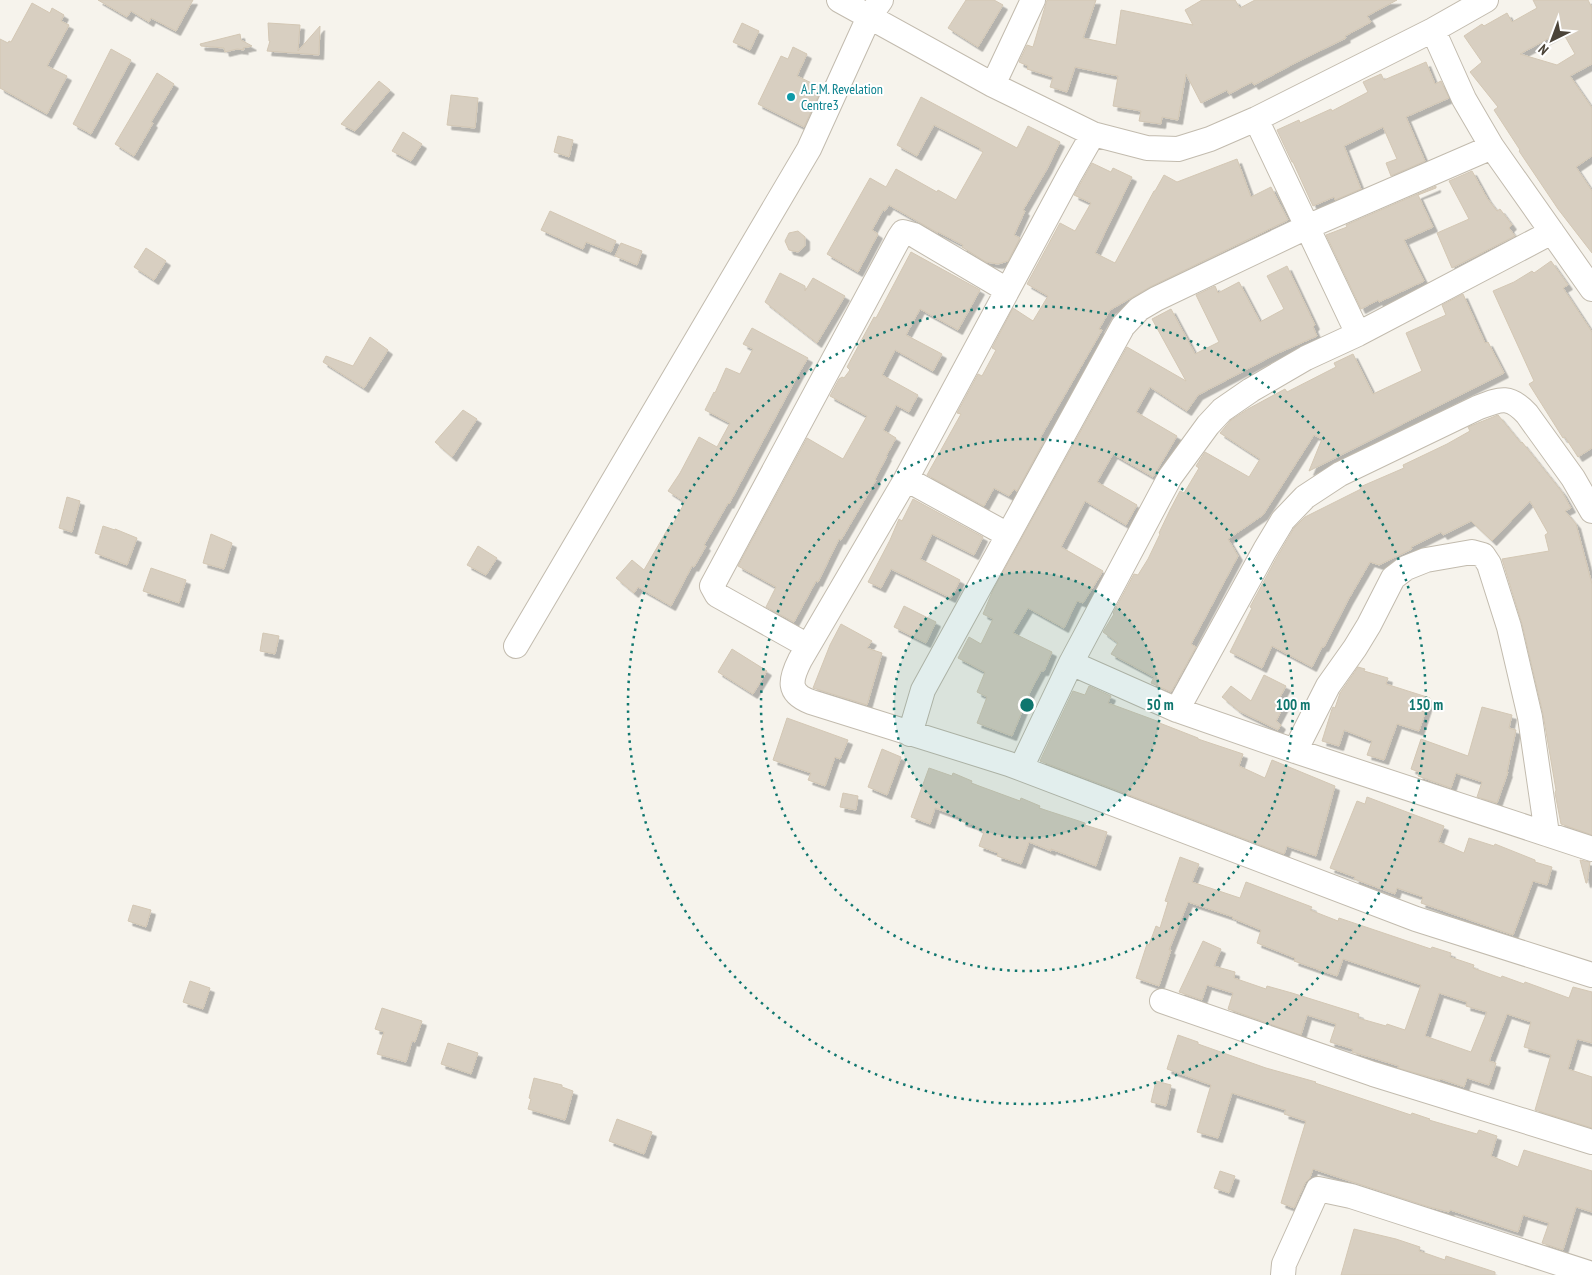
<svg xmlns="http://www.w3.org/2000/svg" width="1592" height="1275" viewBox="0 0 1592 1275" font-family="'PT Sans Narrow',sans-serif">
  <style>
    .building { fill: #d8cfc1; stroke: #d3c7b4; fill-rule: evenodd; filter: url(#shadow) }
    .lines { fill: none; stroke-linecap: round; stroke-linejoin: round }
    .minor-casing { stroke: #c2bbae; stroke-width: 26 }
    .minor { stroke: #fff; stroke-width: 24 }
    .ring { fill: none; stroke: #0f766e; stroke-width: 2.5; stroke-dasharray: 2.5 5 }
    .culture-dot { fill: #0f9aa8; stroke: #fff; stroke-width: 2 }
    .labels { text-anchor: middle; dominant-baseline: central; stroke-width: 4; stroke-linejoin: round; paint-order: stroke }
    .culture-label { font-size: 14px; fill: #0d838f; stroke: #fff; text-anchor: start }
    .centre { fill: #0f766e; stroke: #fff; stroke-width: 2.5 }
    .ring-label { font-size: 15px; text-anchor: middle; font-weight: bold; fill: #0f766e; stroke: #fff; stroke-width: 4; stroke-linejoin: round; paint-order: stroke }
  </style>
  <defs>
    <filter id="shadow"><feDropShadow dx="4.5" dy="4.5" stdDeviation="0" flood-color="#0004"/></filter>
  </defs>
  <rect width="100%" height="100%" fill="#f6f3ec"/>
  <path class="building" d="M 98,0 L 193,0 L 176,31 L 151,18 L 149,22 L 131,11 L 127,17 Z
    M 966,0 L 994,0 L 1003,5 L 978,47 L 948,28 Z
    M 1047,0 L 1096,0 L 1083,38 L 1116,45 L 1121,10 L 1193,25 L 1185,10 L 1202,0 L 1235,0 L 1240,8 L 1255,0 L 1397,0 L 1367,16 L 1371,22 L 1345,36 L 1346,38 L 1297,62 L 1254,85 L 1252,82 L 1229,94 L 1227,90 L 1201,103 L 1186,74 L 1178,120 L 1162,117 L 1161,124 L 1139,121 L 1141,111 L 1113,106 L 1118,76 L 1075,67 L 1067,92 L 1050,87 L 1053,77 L 1027,69 L 1028,66 L 1019,62 L 1027,45 L 1033,47 Z
    M 1533,0 L 1588,0 L 1592,8 L 1592,64 L 1570,76 L 1592,108 L 1592,156 L 1576,167 L 1592,191 L 1592,253 L 1558,209 L 1519,151 L 1520,150 L 1494,110 L 1498,107 L 1470,72 L 1482,62 L 1464,36 L 1482,24 L 1484,26 L 1507,13 L 1512,22 L 1537,8 ZM 1562,31 L 1575,54 L 1557,65 L 1520,54 Z
    M 32,3 L 50,13 L 52,8 L 64,15 L 61,21 L 69,25 L 47,66 L 67,76 L 47,114 L 0,88 L 0,39 L 8,43 L 9,41 L 11,42 Z
    M 268,23 L 300,25 L 298,51 L 320,26 L 319,55 L 267,51 L 270,41 L 269,41 Z
    M 742,23 L 759,31 L 750,50 L 733,42 Z
    M 240,34 L 241,40 L 252,46 L 243,48 L 244,50 L 237,49 L 225,52 L 224,48 L 201,46 L 200,44 Z
    M 793,47 L 807,54 L 797,76 L 822,88 L 804,127 L 758,104 L 781,56 L 788,59 Z
    M 111,49 L 131,60 L 91,134 L 73,124 Z
    M 1426,62 L 1435,84 L 1441,81 L 1449,98 L 1406,117 L 1425,161 L 1391,176 L 1386,163 L 1397,159 L 1383,127 L 1344,146 L 1361,189 L 1335,200 L 1334,197 L 1313,206 L 1293,162 L 1292,162 L 1277,130 L 1299,120 L 1300,123 L 1331,109 L 1332,111 L 1368,92 L 1363,82 L 1381,74 L 1384,80 Z
    M 157,73 L 174,84 L 151,122 L 153,123 L 134,156 L 115,144 Z
    M 379,81 L 390,90 L 355,131 L 341,124 Z
    M 451,95 L 478,98 L 475,128 L 447,125 Z
    M 921,97 L 1017,148 L 1028,126 L 1060,142 L 1047,169 L 1023,210 L 1025,211 L 1014,235 L 1020,238 L 1008,261 L 998,264 L 986,262 L 962,247 L 963,245 L 938,232 L 938,233 L 889,205 L 885,211 L 883,210 L 872,230 L 878,234 L 858,272 L 827,254 L 870,178 L 886,187 L 896,169 L 937,192 L 938,190 L 956,200 L 983,152 L 980,150 L 980,148 L 934,125 L 917,156 L 897,145 Z
    M 403,132 L 422,144 L 411,161 L 392,151 Z
    M 558,136 L 573,140 L 569,157 L 554,152 Z
    M 1237,159 L 1251,197 L 1271,187 L 1288,220 L 1150,287 L 1110,310 L 1099,329 L 1102,330 L 1040,438 L 1044,441 L 1017,491 L 1014,489 L 1009,496 L 994,488 L 984,506 L 927,475 L 961,414 L 957,413 L 978,374 L 982,376 L 996,350 L 992,348 L 1013,308 L 1033,321 L 1048,296 L 1027,284 L 1060,223 L 1075,231 L 1091,203 L 1074,195 L 1092,163 L 1111,172 L 1113,168 L 1132,177 L 1095,253 L 1115,263 L 1154,191 L 1155,191 L 1164,175 L 1177,182 Z
    M 1472,171 L 1487,198 L 1497,211 L 1500,209 L 1512,225 L 1509,228 L 1515,236 L 1452,268 L 1437,233 L 1469,219 L 1449,181 Z
    M 1436,186 L 1436,188 L 1418,195 L 1433,227 L 1404,240 L 1424,281 L 1379,302 L 1378,300 L 1361,309 L 1326,235 L 1347,227 L 1346,225 Z
    M 550,211 L 616,241 L 611,252 L 586,242 L 583,249 L 541,230 Z
    M 798,231 L 805,237 L 805,246 L 798,252 L 789,250 L 785,241 L 789,233 Z
    M 621,243 L 642,251 L 637,265 L 615,256 Z
    M 146,248 L 166,261 L 154,280 L 134,267 Z
    M 911,252 L 980,290 L 958,330 L 920,309 L 906,335 L 942,354 L 933,371 L 895,350 L 882,375 L 918,395 L 909,412 L 896,405 L 883,430 L 896,438 L 886,456 L 887,456 L 875,479 L 876,480 L 841,540 L 839,539 L 818,582 L 816,581 L 794,622 L 766,607 L 776,587 L 738,566 L 807,438 L 843,459 L 867,416 L 830,396 L 839,379 L 842,377 L 844,378 L 850,370 L 847,367 L 874,317 L 876,318 Z
    M 1551,261 L 1568,285 L 1563,288 L 1592,332 L 1592,448 L 1578,457 L 1565,437 L 1563,438 L 1529,384 L 1534,381 L 1493,291 L 1514,282 L 1532,271 L 1534,273 Z
    M 1287,266 L 1315,325 L 1313,327 L 1317,336 L 1276,354 L 1198,395 L 1187,411 L 1150,387 L 1136,412 L 1177,436 L 1153,477 L 1113,454 L 1097,482 L 1137,505 L 1126,525 L 1085,501 L 1061,547 L 1103,571 L 1083,603 L 1077,601 L 1064,628 L 1028,608 L 1013,633 L 1052,652 L 1044,671 L 1041,671 L 1030,692 L 1012,736 L 977,723 L 987,697 L 977,692 L 985,672 L 958,658 L 969,637 L 981,644 L 993,619 L 983,614 L 993,590 L 1127,347 L 1186,381 L 1152,319 L 1171,309 L 1195,354 L 1219,342 L 1196,295 L 1215,286 L 1218,293 L 1239,282 L 1260,322 L 1284,309 L 1267,276 Z
    M 780,273 L 805,286 L 805,291 L 813,278 L 845,296 L 817,343 L 765,302 Z
    M 1463,294 L 1485,343 L 1488,342 L 1504,373 L 1309,471 L 1322,439 L 1314,435 L 1263,515 L 1228,539 L 1238,556 L 1191,644 L 1196,647 L 1171,692 L 1151,683 L 1154,677 L 1111,654 L 1118,643 L 1103,632 L 1114,614 L 1113,613 L 1134,574 L 1138,575 L 1148,559 L 1160,534 L 1159,533 L 1170,510 L 1180,491 L 1184,493 L 1199,468 L 1196,466 L 1205,452 L 1249,477 L 1260,459 L 1220,433 L 1231,420 L 1248,409 L 1285,389 L 1287,392 L 1336,367 L 1334,363 L 1353,354 L 1373,394 L 1422,371 L 1406,333 L 1446,315 L 1442,305 Z
    M 752,328 L 808,358 L 799,373 L 729,504 L 728,503 L 704,545 L 706,546 L 694,567 L 692,566 L 671,606 L 638,587 L 634,593 L 616,578 L 632,560 L 644,570 L 670,525 L 672,526 L 685,502 L 668,491 L 680,473 L 699,437 L 717,447 L 730,423 L 705,410 L 714,392 L 715,393 L 726,368 L 740,374 L 753,349 L 743,344 Z
    M 370,337 L 388,350 L 364,388 L 323,362 L 326,356 L 353,366 Z
    M 463,410 L 477,419 L 452,457 L 435,442 Z
    M 1498,415 L 1521,443 L 1522,442 L 1562,492 L 1571,508 L 1565,511 L 1576,524 L 1592,584 L 1592,835 L 1561,824 L 1555,793 L 1556,790 L 1543,714 L 1522,624 L 1502,559 L 1549,551 L 1545,535 L 1548,533 L 1530,501 L 1492,541 L 1471,521 L 1443,535 L 1441,532 L 1411,547 L 1412,549 L 1379,565 L 1370,562 L 1348,600 L 1324,647 L 1322,647 L 1312,667 L 1272,646 L 1262,668 L 1230,652 L 1252,608 L 1250,607 L 1277,557 L 1294,528 L 1305,517 L 1361,489 L 1360,487 L 1404,468 L 1403,465 L 1447,444 L 1470,431 L 1468,427 Z
    M 67,497 L 80,501 L 72,532 L 59,528 Z
    M 913,499 L 983,537 L 974,555 L 932,534 L 920,559 L 960,580 L 951,598 L 891,569 L 881,588 L 868,582 L 890,540 L 899,519 L 902,521 Z
    M 103,526 L 115,530 L 115,529 L 137,538 L 127,565 L 95,553 Z
    M 211,534 L 232,543 L 224,569 L 203,563 Z
    M 478,546 L 497,558 L 486,575 L 467,565 Z
    M 151,568 L 186,580 L 179,603 L 143,591 Z
    M 904,606 L 936,622 L 926,643 L 894,627 Z
    M 841,624 L 872,641 L 867,648 L 882,653 L 867,705 L 813,688 L 830,645 Z
    M 263,633 L 279,636 L 275,654 L 260,651 Z
    M 732,649 L 767,671 L 753,694 L 718,672 Z
    M 1358,667 L 1365,669 L 1364,671 L 1388,678 L 1386,684 L 1430,698 L 1419,731 L 1397,724 L 1384,760 L 1367,755 L 1372,741 L 1344,730 L 1339,746 L 1322,741 L 1332,709 L 1333,707 L 1335,708 L 1340,693 Z
    M 1264,675 L 1286,686 L 1278,701 L 1285,704 L 1276,721 L 1281,725 L 1278,730 L 1239,711 L 1222,697 L 1231,686 L 1251,701 Z
    M 1089,686 L 1111,696 L 1108,703 L 1157,721 L 1157,722 L 1198,738 L 1198,739 L 1243,754 L 1239,766 L 1265,778 L 1272,760 L 1335,786 L 1316,856 L 1287,846 L 1284,854 L 1040,761 L 1073,691 L 1085,695 Z
    M 1482,707 L 1512,715 L 1509,728 L 1516,730 L 1507,772 L 1508,772 L 1497,803 L 1477,797 L 1482,782 L 1456,773 L 1451,788 L 1418,776 L 1419,772 L 1411,769 L 1421,739 L 1468,756 Z
    M 787,718 L 848,740 L 840,759 L 835,757 L 825,786 L 808,780 L 811,773 L 773,760 Z
    M 882,749 L 901,757 L 887,795 L 868,787 Z
    M 929,768 L 952,776 L 953,773 L 972,781 L 971,783 L 1020,801 L 1021,798 L 1040,806 L 1039,808 L 1085,823 L 1085,825 L 1107,832 L 1096,866 L 1051,849 L 1051,851 L 1029,842 L 1021,864 L 997,856 L 998,853 L 979,846 L 984,832 L 973,825 L 961,821 L 962,818 L 935,808 L 930,824 L 911,817 Z
    M 843,793 L 858,796 L 856,810 L 840,807 Z
    M 1367,797 L 1444,826 L 1438,842 L 1464,853 L 1469,838 L 1494,846 L 1495,844 L 1535,860 L 1535,862 L 1552,867 L 1547,885 L 1533,881 L 1513,935 L 1421,903 L 1423,897 L 1397,888 L 1395,894 L 1354,879 L 1355,877 L 1330,868 L 1357,801 L 1365,804 Z
    M 1180,857 L 1199,864 L 1192,882 L 1240,898 L 1246,882 L 1312,907 L 1310,910 L 1338,921 L 1339,918 L 1431,949 L 1432,947 L 1451,953 L 1450,957 L 1474,965 L 1473,968 L 1501,978 L 1502,976 L 1524,984 L 1525,982 L 1569,998 L 1573,987 L 1592,992 L 1592,1043 L 1577,1039 L 1568,1069 L 1592,1077 L 1592,1128 L 1535,1110 L 1551,1055 L 1524,1047 L 1531,1022 L 1507,1014 L 1489,1061 L 1496,1063 L 1489,1085 L 1467,1078 L 1464,1087 L 1441,1079 L 1440,1080 L 1398,1068 L 1399,1066 L 1373,1058 L 1352,1052 L 1353,1049 L 1330,1042 L 1336,1024 L 1307,1015 L 1301,1035 L 1228,1009 L 1233,993 L 1207,985 L 1202,1000 L 1179,992 L 1203,941 L 1221,949 L 1214,966 L 1235,972 L 1234,978 L 1266,989 L 1267,986 L 1292,993 L 1359,1014 L 1358,1018 L 1386,1026 L 1387,1024 L 1405,1030 L 1421,985 L 1343,959 L 1337,976 L 1294,961 L 1295,958 L 1257,943 L 1261,930 L 1232,918 L 1233,917 L 1188,902 L 1169,950 L 1171,950 L 1159,986 L 1136,978 L 1147,944 L 1149,945 L 1156,926 L 1160,928 L 1168,902 L 1165,901 ZM 1439,993 L 1467,1002 L 1466,1006 L 1487,1012 L 1471,1052 L 1425,1036 Z
    M 1580,860 L 1590,862 L 1587,883 L 1586,883 Z
    M 133,905 L 151,910 L 146,927 L 128,921 Z
    M 190,981 L 210,988 L 203,1009 L 183,1002 Z
    M 382,1008 L 422,1021 L 415,1042 L 412,1041 L 406,1062 L 377,1054 L 384,1032 L 375,1029 Z
    M 1178,1035 L 1198,1042 L 1198,1044 L 1266,1068 L 1316,1082 L 1315,1083 L 1411,1115 L 1412,1113 L 1430,1119 L 1429,1120 L 1477,1134 L 1479,1130 L 1497,1136 L 1491,1156 L 1518,1167 L 1524,1150 L 1592,1171 L 1592,1212 L 1576,1207 L 1563,1250 L 1542,1243 L 1549,1223 L 1523,1215 L 1518,1232 L 1450,1210 L 1449,1212 L 1426,1206 L 1313,1169 L 1310,1178 L 1305,1183 L 1294,1208 L 1281,1203 L 1306,1121 L 1284,1114 L 1286,1110 L 1232,1093 L 1218,1138 L 1197,1132 L 1211,1085 L 1167,1069 Z
    M 448,1043 L 478,1053 L 471,1074 L 441,1064 Z
    M 534,1078 L 562,1085 L 562,1087 L 573,1091 L 565,1120 L 528,1109 L 531,1099 L 529,1098 Z
    M 1156,1081 L 1171,1085 L 1166,1106 L 1151,1102 Z
    M 617,1119 L 652,1132 L 644,1154 L 609,1141 Z
    M 1220,1171 L 1235,1176 L 1229,1193 L 1214,1188 Z
    M 1354,1229 L 1396,1239 L 1420,1247 L 1419,1251 L 1445,1260 L 1446,1256 L 1495,1272 L 1495,1275 L 1341,1275 Z"/>
  <g class="lines">
    <defs>
      <path id="minor" d="M 839,0 L 993,85 L 1093,134 L 1147,148 L 1178,149 L 1210,139 L 1256,119 L 1433,30 L 1486,0
        M 1433,30 L 1464,99 L 1492,147 L 1592,289
        M 993,85 L 1033,0
        M 1256,119 L 1358,334
        M 1093,134 L 1069,176 L 906,479 L 800,660 C 790,680 787,693 811,702 L 1009,764 L 1416,919 L 1592,975
        M 906,479 L 1008,535
        M 516,646 L 809,149 L 869,17 L 881,0
        M 808,646 L 717,595 L 712,586 L 899,238 L 903,232 L 914,235 L 1007,290
        M 1071,663 L 1177,710 L 1295,751 L 1592,849
        M 1177,710 L 1265,550 L 1283,520 L 1305,497 L 1340,474 L 1477,408 C 1500,399 1509,394 1527,414 L 1573,478 L 1592,511
        M 910,734 L 923,690 L 1123,326 L 1139,309 L 1156,299 L 1307,227 L 1492,147
        M 1295,751 L 1328,686 L 1355,648 L 1369,625 L 1393,578 L 1406,568 L 1426,560 L 1472,552 L 1483,555 L 1489,564 L 1509,627 L 1530,717 L 1547,834
        M 1021,768 L 1071,663 L 1170,477 L 1208,425 L 1222,410 L 1251,390 L 1306,358 L 1358,334 L 1552,232
        M 1162,1001 L 1373,1074 L 1592,1142
        M 1283,1275 L 1284,1264 L 1318,1189 L 1351,1196 L 1592,1274"/>
    </defs>
    <use href="#minor" class="minor-casing"/>
    <use href="#minor" class="minor"/>
  </g>
  <circle cx="1027" cy="705" r="133" fill="#0f766e" fill-opacity=".12"/>
  <g class="ring">
    <circle cx="1027" cy="705" r="133"/>
    <circle cx="1027" cy="705" r="266"/>
    <circle cx="1027" cy="705" r="399"/>
  </g>
  <circle class="culture-dot" cx="791" cy="97" r="5"/>
  <g class="labels">
    <g class="culture-label">
      <text x="801" y="89">A.F.M. Revelation<tspan x="801" dy="16">Centre3</tspan></text>
    </g>
  </g>
  <circle cx="1027" cy="705" r="8" class="centre"/>
  <g class="ring-label">
    <text x="1160" y="710">50 m</text>
    <text x="1293" y="710">100 m</text>
    <text x="1426" y="710">150 m</text>
  </g>
  <g transform="translate(1552 40) rotate(222)" stroke="#ffffff" stroke-width="4" paint-order="stroke">
  <path d="M0-4L9 19L0 12L-9 19Z" fill="#4b4439"/>
  <text y="-8" font-size="14" font-weight="bold" text-anchor="middle" fill="#4b4439">N</text>
  </g>
</svg>
